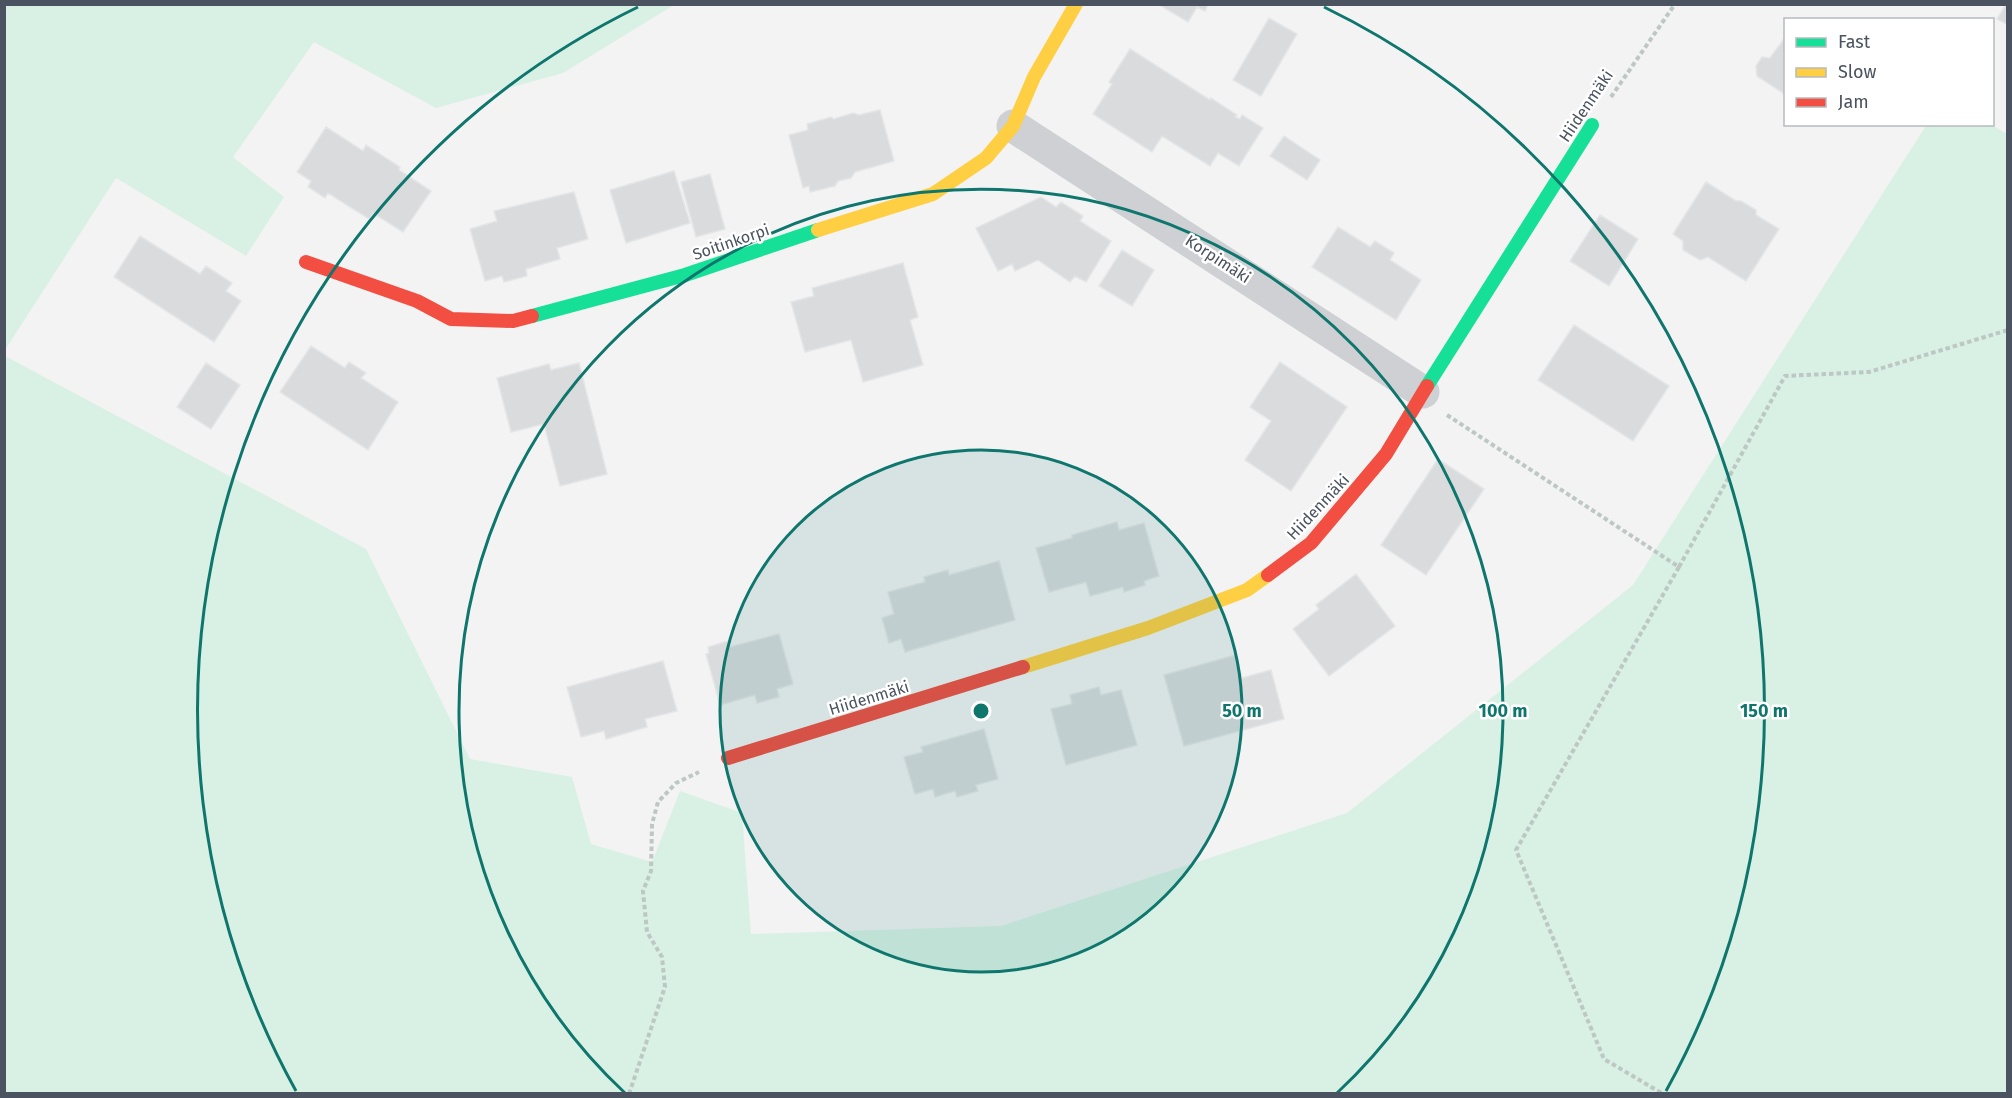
<svg xmlns="http://www.w3.org/2000/svg" width="2012" height="1098" viewBox="0 0 2012 1098" font-family="'Fira Sans',sans-serif">
  <style>
    .green { fill: #d9f1e4 }
    .building { fill: #dadbdd; stroke: #e4e5e6; stroke-width: 1.5 }
    .lines { fill: none; stroke-linecap: round; stroke-linejoin: round }
    .path { stroke: #bdc7c4; stroke-width: 4; stroke-dasharray: 4.5 3; stroke-linecap: butt }
    .street { stroke: #ced0d3; stroke-width: 33 }
    .fast { stroke: #16e098; stroke-width: 14 }
    .slow { stroke: #ffcf43; stroke-width: 14 }
    .jam { stroke: #f24e42; stroke-width: 14 }
    .ring { fill: none; stroke: #0f766e; stroke-width: 3 }
    .labels { text-anchor: middle; dominant-baseline: central; stroke-width: 5; stroke-linejoin: round; paint-order: stroke }
    .street-label { font-size: 16px; fill: #4a535f; stroke: #fff }
    .centre { fill: #0f766e; stroke: #fff; stroke-width: 3 }
    .ring-label { font-size: 18px; text-anchor: middle; font-weight: bold; fill: #0f766e; stroke: #fff; stroke-width: 5; stroke-linejoin: round; paint-order: stroke }
  </style>
  <rect width="100%" height="100%" fill="#f3f3f3"/>
  <path class="green" d="M 5,4 L 674,4 L 674,5 L 563,73 L 436,108 L 314,42 L 233,157 L 284,197 L 246,256 L 116,178 L 5,350 Z
    M 1927,124 L 1992,125 L 2007,134 L 2007,1093 L 5,1093 L 5,356 L 366,549 L 470,759 L 572,777 L 591,844 L 652,862 L 680,791 L 742,813 L 751,934 L 1001,926 L 1347,813 L 1633,585 Z"/>
  <path class="building" d="M 1158,4 L 1208,4 L 1205,11 L 1197,7 L 1188,22 Z
    M 2006,4 L 2008,4 L 2008,25 L 1997,19 Z
    M 1269,18 L 1297,34 L 1261,96 L 1233,80 Z
    M 1786,36 L 1786,95 L 1757,76 L 1756,66 L 1762,57 L 1770,58 Z
    M 1130,49 L 1210,100 L 1211,98 L 1237,115 L 1235,117 L 1240,119 L 1242,115 L 1263,128 L 1239,166 L 1218,153 L 1210,166 L 1162,136 L 1152,152 L 1093,114 L 1112,84 L 1109,82 Z
    M 880,110 L 894,161 L 855,172 L 851,178 L 838,181 L 835,186 L 810,192 L 809,186 L 803,188 L 789,135 L 808,130 L 807,124 L 831,117 L 834,119 L 853,113 L 859,115 Z
    M 326,127 L 363,151 L 366,145 L 400,167 L 399,170 L 431,191 L 403,232 L 373,213 L 369,219 L 328,193 L 325,198 L 308,187 L 311,181 L 297,172 Z
    M 1284,136 L 1320,160 L 1307,180 L 1270,156 Z
    M 674,171 L 690,223 L 626,243 L 610,190 Z
    M 710,174 L 725,229 L 696,237 L 681,182 Z
    M 1706,182 L 1736,201 L 1741,201 L 1756,210 L 1756,215 L 1779,229 L 1746,281 L 1708,257 L 1700,260 L 1683,250 L 1683,241 L 1673,234 Z
    M 574,192 L 588,239 L 557,248 L 560,259 L 526,269 L 527,276 L 504,282 L 502,276 L 485,281 L 470,229 L 497,221 L 494,211 Z
    M 1041,197 L 1056,207 L 1061,202 L 1083,216 L 1080,221 L 1111,241 L 1086,282 L 1075,276 L 1070,282 L 1038,260 L 1015,271 L 1012,264 L 998,271 L 976,228 Z
    M 1600,215 L 1638,239 L 1609,286 L 1570,261 Z
    M 1338,227 L 1370,247 L 1375,241 L 1394,253 L 1390,260 L 1421,280 L 1396,320 L 1312,267 Z
    M 140,236 L 200,274 L 206,266 L 232,283 L 226,291 L 241,301 L 214,342 L 114,277 Z
    M 1122,250 L 1154,270 L 1132,306 L 1099,286 Z
    M 903,263 L 918,317 L 910,320 L 923,365 L 863,382 L 851,340 L 805,352 L 791,302 L 814,296 L 812,288 Z
    M 1574,325 L 1669,386 L 1633,441 L 1538,380 Z
    M 311,346 L 345,368 L 349,362 L 366,373 L 361,378 L 398,402 L 368,450 L 280,392 Z
    M 1280,362 L 1347,407 L 1291,491 L 1245,460 L 1271,421 L 1250,407 Z
    M 206,363 L 240,385 L 211,429 L 177,407 Z
    M 579,363 L 607,474 L 560,486 L 544,424 L 511,432 L 497,378 L 549,364 L 551,370 Z
    M 1438,459 L 1484,489 L 1426,575 L 1381,545 Z
    M 1117,522 L 1119,530 L 1144,523 L 1159,576 L 1144,581 L 1145,585 L 1124,592 L 1123,587 L 1090,596 L 1086,582 L 1049,592 L 1036,548 L 1072,538 L 1072,535 Z
    M 999,561 L 1015,620 L 905,652 L 901,639 L 889,643 L 882,618 L 894,614 L 888,592 L 925,582 L 924,577 L 948,570 L 949,575 Z
    M 1356,574 L 1395,626 L 1329,676 L 1293,629 L 1319,609 L 1316,605 Z
    M 779,634 L 793,684 L 777,689 L 779,697 L 757,703 L 755,695 L 720,705 L 706,654 L 709,653 L 708,647 L 728,641 L 730,647 Z
    M 1236,655 L 1242,678 L 1271,670 L 1284,719 L 1184,746 L 1164,675 Z
    M 663,661 L 677,711 L 645,719 L 647,727 L 606,739 L 604,731 L 581,737 L 567,687 Z
    M 1099,687 L 1101,695 L 1121,690 L 1137,745 L 1066,765 L 1051,709 L 1072,704 L 1070,695 Z
    M 984,729 L 998,779 L 976,785 L 978,791 L 957,797 L 955,791 L 935,797 L 933,789 L 915,794 L 904,757 L 923,752 L 921,747 Z"/>
  <g class="lines">
    <path class="path" d="M 1611,97 L 1675,4
      M 1447,415 L 1679,567 L 1516,850 L 1604,1059 L 1663,1094
      M 1679,567 L 1785,376 L 1869,372 L 2008,330
      M 629,1094 L 665,987 L 662,957 L 647,932 L 643,891 L 651,871 L 652,824 L 658,802 L 676,783 L 699,772"/>
    <path class="street" d="M 1013,126 L 1423,392"/>
    <path class="fast" d="M 532,316 L 685,275 L 818,230
      M 1427,386 L 1592,125"/>
    <path class="slow" d="M 818,230 L 933,194 L 986,158 L 1013,126 L 1034,77 L 1076,4
      M 1023,667 L 1148,628 L 1247,590 L 1268,575"/>
    <path class="jam" d="M 306,262 L 417,301 L 451,319 L 513,321 L 532,316
      M 1268,575 L 1311,543 L 1386,454 L 1427,386
      M 728,758 L 1023,667"/>
  </g>
  <circle cx="981" cy="711" r="261" fill="#0f766e" fill-opacity=".12"/>
  <g class="ring">
    <circle cx="981" cy="711" r="261"/>
    <path d="M625 1093A522 522 0 1 1 1337 1093"/>
    <path d="M296 1091A783 783 0 0 1 638 7M1324 7A783 783 0 0 1 1666 1091"/>
  </g>
  <g class="labels">
    <g class="street-label">
      <text transform="translate(1586 106) rotate(-56)">Hiidenmäki</text>
      <text transform="translate(731 242) rotate(-19)">Soitinkorpi</text>
      <text transform="translate(1218 259) rotate(33)">Korpimäki</text>
      <text transform="translate(1318 507) rotate(-47)">Hiidenmäki</text>
      <text transform="translate(869 698) rotate(-17)">Hiidenmäki</text>
    </g>
  </g>
  <circle cx="981" cy="711" r="9" class="centre"/>
  <g class="ring-label">
    <text x="1242" y="717">50 m</text>
    <text x="1503" y="717">100 m</text>
    <text x="1764" y="717">150 m</text>
  </g>
  <rect width="2012" height="1098" fill="none" stroke="#4a535f" stroke-width="12"/>
  <rect x="1784" y="18" width="210" height="108" fill="#ffffff" stroke="#b7babf" stroke-width="1.5"/>
  <rect x="1796" y="38" width="30" height="9" fill="#16e098" stroke="#b7babf" stroke-width="1.5"/>
  <text x="1838" y="48" font-size="18" fill="#4a535f">Fast</text>
  <rect x="1796" y="68" width="30" height="9" fill="#ffcf43" stroke="#b7babf" stroke-width="1.5"/>
  <text x="1838" y="78" font-size="18" fill="#4a535f">Slow</text>
  <rect x="1796" y="98" width="30" height="9" fill="#f24e42" stroke="#b7babf" stroke-width="1.5"/>
  <text x="1838" y="108" font-size="18" fill="#4a535f">Jam</text>
</svg>
